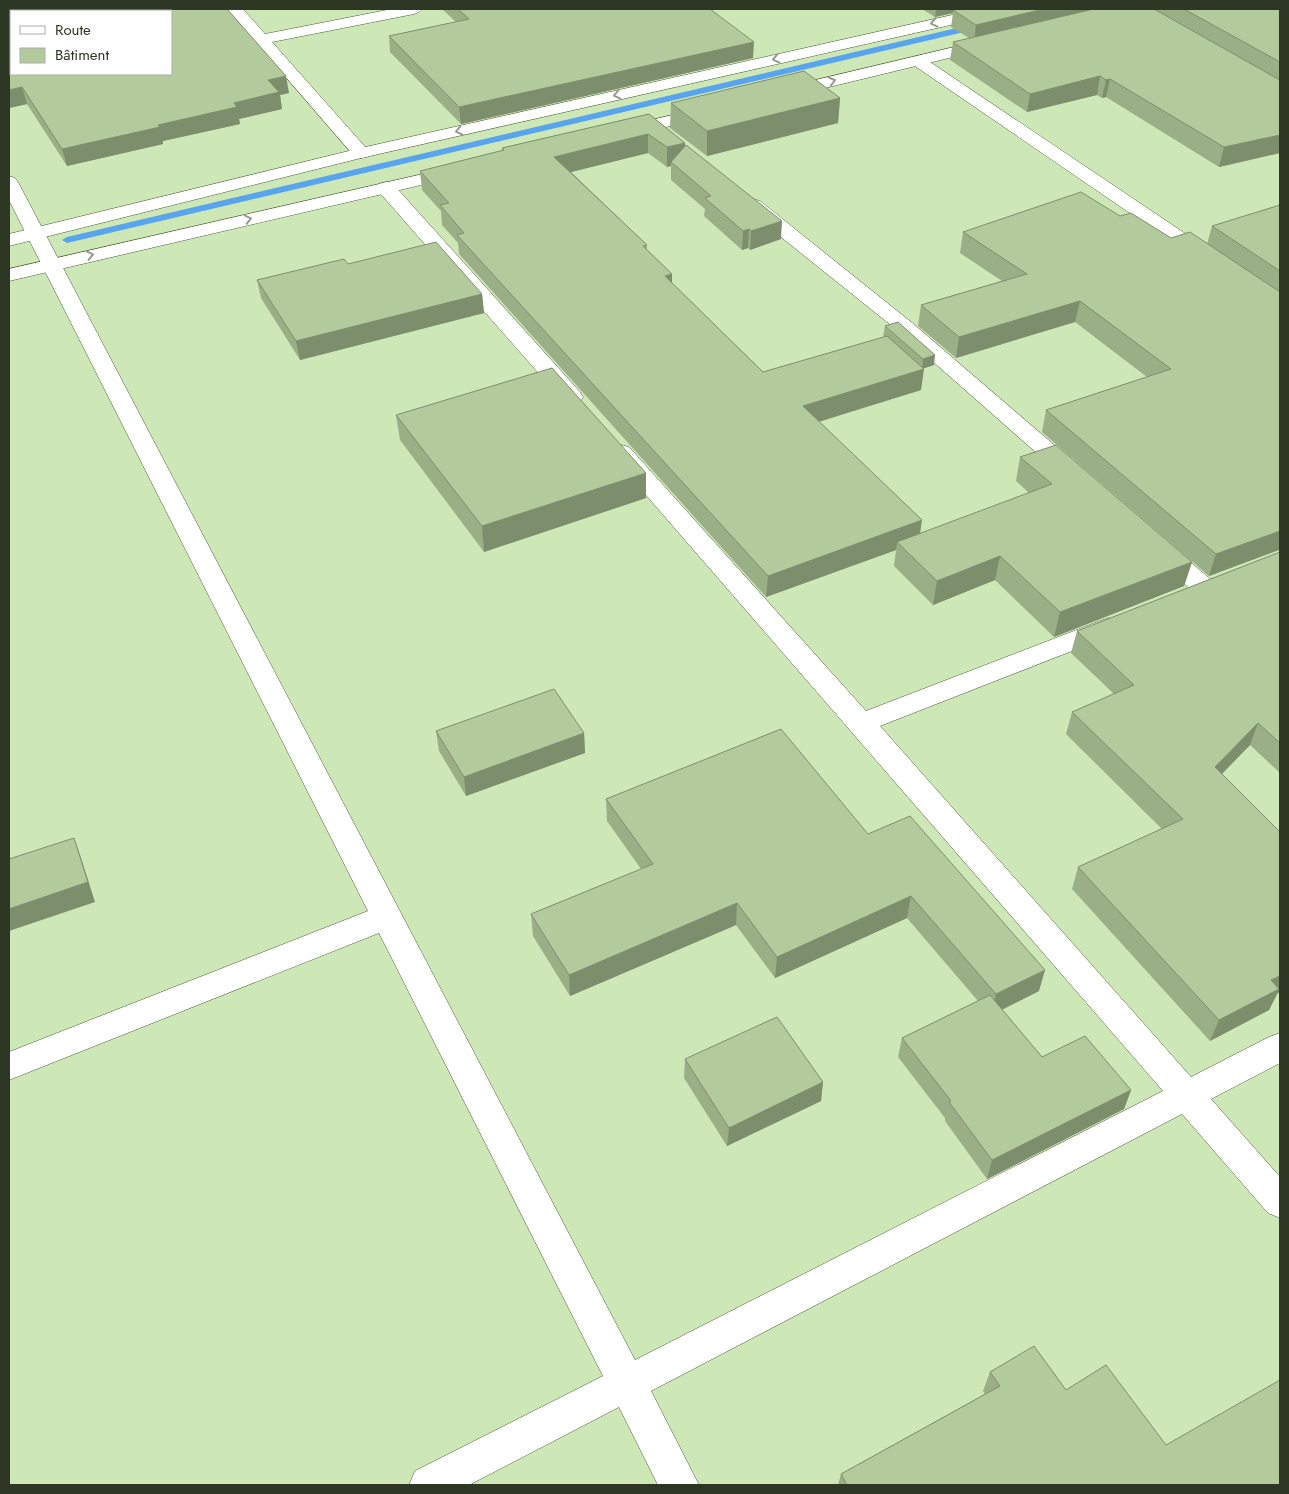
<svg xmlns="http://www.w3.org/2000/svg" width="1289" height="1494" viewBox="0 0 1289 1494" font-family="Jost,sans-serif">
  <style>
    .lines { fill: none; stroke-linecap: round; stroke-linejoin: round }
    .stream { fill: #58a4ee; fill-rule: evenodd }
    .street-casing { stroke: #485d32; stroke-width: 1 }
    .secondary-casing { stroke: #485d32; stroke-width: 1 }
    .street { fill: #fff; fill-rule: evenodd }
    .secondary { fill: #fff; fill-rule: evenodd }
    .wall { fill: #9aaf86 }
    .shaded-wall { fill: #7d8e6d }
    .building { fill: #b3cb9c; stroke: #7d8e6d }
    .oneway { stroke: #969b92 }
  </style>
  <rect width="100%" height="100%" fill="#cee7b7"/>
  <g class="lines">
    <path class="stream" d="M 978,23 L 982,26 L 981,28 L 67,243 L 62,240 L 67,237 Z"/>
    <defs>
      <path id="street" d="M 227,9 L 243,9 L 265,34 L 392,9 L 422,9 L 419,12 L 414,14 L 272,42 L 367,149 L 370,153 L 367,157 L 361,158 L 355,157 Z
        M 918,56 L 924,58 L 1214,253 L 1217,257 L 1214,261 L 1207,263 L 1200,261 L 912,64 L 910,61 L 912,58 Z
        M 9,176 L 15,178 L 18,182 L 635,1360 L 1163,1091 L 613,457 L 610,452 L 613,447 L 621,445 L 629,447 L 866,711 L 1100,621 L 1109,618 L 1118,621 L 1122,627 L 1118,633 L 880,726 L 1191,1077 L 1269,1037 L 1280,1033 L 1280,1063 L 1211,1099 L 1280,1177 L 1280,1218 L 1268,1213 L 1182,1114 L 651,1391 L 699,1485 L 658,1485 L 619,1407 L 469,1485 L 409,1485 L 415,1471 L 603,1376 L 379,933 L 9,1080 L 9,1052 L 368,911 L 9,200 Z
        M 386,182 L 393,184 L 580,392 L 583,397 L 580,402 L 572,404 L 564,402 L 379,192 L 377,188 L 379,184 Z
        M 753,199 L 760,201 L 911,322 L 1081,468 L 1085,473 L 1081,478 L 1073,480 L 1065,478 L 897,330 L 746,209 L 744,205 L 746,201 Z
        M 1160,541 L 1169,544 L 1215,583 L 1218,589 L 1215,595 L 1206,597 L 1197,595 L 1151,554 L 1148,549 L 1151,544 Z"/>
      <path id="secondary" d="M 979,9 L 1007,9 L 1004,12 L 999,14 L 361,158 L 9,246 L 9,234 L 361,148 Z
        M 988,39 L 994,41 L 996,44 L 994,47 L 784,98 L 778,97 L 776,93 L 778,89 Z
        M 706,107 L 712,108 L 715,112 L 712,116 L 624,137 L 618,136 L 615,132 L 618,128 Z
        M 458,166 L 464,167 L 467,171 L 464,175 L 9,281 L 9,269 Z"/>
    </defs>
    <use href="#street" class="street-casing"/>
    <use href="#secondary" class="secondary-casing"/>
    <use href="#street" class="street"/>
    <use href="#secondary" class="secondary"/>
  </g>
  <path class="wall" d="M 442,9 L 710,9 L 753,58 L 461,124 L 390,52 L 389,36 L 456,22 Z
    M 922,9 L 1092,9 L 1158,11 L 1158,9 L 1280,9 L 1280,153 L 1219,167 L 1106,97 L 1102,98 L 1097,95 L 1027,112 L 950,60 L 953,42 L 969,38 L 951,27 L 953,13 L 935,17 Z
    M 9,29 L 289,93 L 280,95 L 282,109 L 239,119 L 240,124 L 163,141 L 163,144 L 67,166 L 27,104 L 9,108 Z
    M 840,98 L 838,123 L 707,156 L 670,128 L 671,103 Z
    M 649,114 L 685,143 L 685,146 L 781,239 L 750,250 L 748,248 L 742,250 L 704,216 L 705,209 L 671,180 L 671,166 L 667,167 L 648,153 L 571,172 L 647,245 L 647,250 L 672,274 L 672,283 L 763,372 L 885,337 L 883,336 L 885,326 L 934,365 L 923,368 L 921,390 L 819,422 L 920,534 L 1029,493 L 1016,481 L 1020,457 L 1192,562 L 1184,586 L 1054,637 L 995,580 L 933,605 L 894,566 L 896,550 L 766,597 L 459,254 L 458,243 L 442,225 L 441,211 L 422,190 L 420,171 L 502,151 L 502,148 Z
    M 1280,205 L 1280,551 L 1279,550 L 1209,576 L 1042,432 L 1046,410 L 1147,377 L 1075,322 L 956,358 L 918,326 L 921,305 L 1002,281 L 960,253 L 963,232 L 1120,216 L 1171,238 L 1207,244 L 1212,226 Z
    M 348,264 L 482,294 L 484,313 L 300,360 L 261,298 L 257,280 Z
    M 396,415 L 646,498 L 484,552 L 400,440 Z
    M 1280,552 L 1280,773 L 1250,745 L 1222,774 L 1277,994 L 1269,1010 L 1210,1041 L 1072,889 L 1078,867 L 1162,829 L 1066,734 L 1072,712 L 1114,694 L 1071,653 L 1077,631 Z
    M 436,731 L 584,733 L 585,753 L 466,796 L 439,751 Z
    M 606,799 L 868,834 L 1039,991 L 1002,1010 L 1042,1057 L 1131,1090 L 1124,1109 L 987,1179 L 945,1121 L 945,1118 L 898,1057 L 902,1038 L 978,1001 L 907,918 L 775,978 L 736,925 L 570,996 L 533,936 L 531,914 L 641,869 L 607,821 Z
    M 685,1059 L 823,1082 L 821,1101 L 727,1146 L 684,1078 Z
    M 990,1372 L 1066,1390 L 1166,1445 L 1280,1485 L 838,1485 L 841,1474 L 985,1394 L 983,1391 Z"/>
  <path class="shaded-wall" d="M 936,9 L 972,9 L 953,10 L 953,13 L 935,17 Z
    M 1044,9 L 1092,9 L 1091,13 L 974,41 L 976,25 Z
    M 754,42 L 753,58 L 461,124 L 459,107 Z
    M 286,76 L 289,93 L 280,95 L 282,109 L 239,119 L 240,124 L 163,141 L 163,144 L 67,166 L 62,149 L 158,125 L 234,103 L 268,80 Z
    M 1100,76 L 1097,95 L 1027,112 L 1030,94 Z
    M 1110,79 L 1106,97 L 1102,98 L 1106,80 Z
    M 22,87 L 27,104 L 9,108 L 9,90 Z
    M 840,98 L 838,123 L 707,156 L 707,131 Z
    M 648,134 L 648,153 L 555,176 L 554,157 Z
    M 1280,135 L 1280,153 L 1219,167 L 1224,147 Z
    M 685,143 L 685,162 L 671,162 L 671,166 L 667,167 L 667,147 Z
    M 782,221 L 781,239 L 750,250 L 751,231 Z
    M 749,229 L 748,248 L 742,250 L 743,231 Z
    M 672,274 L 672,295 L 665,276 Z
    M 482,294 L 484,313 L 300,360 L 296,341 Z
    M 1080,301 L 1075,322 L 956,358 L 959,337 Z
    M 935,355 L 934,365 L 922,369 L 923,359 Z
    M 924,369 L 921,390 L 801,427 L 803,406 Z
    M 646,473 L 646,498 L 484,552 L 482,526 Z
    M 922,520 L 919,541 L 897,542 L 896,550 L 766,597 L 768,576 Z
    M 1280,531 L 1280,548 L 1279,550 L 1209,576 L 1216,554 Z
    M 1000,556 L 995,580 L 933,605 L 937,581 Z
    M 1192,562 L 1184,586 L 1054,637 L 1060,612 Z
    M 1258,723 L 1250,745 L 1207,789 L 1215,767 Z
    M 584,733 L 585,753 L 466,796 L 464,777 Z
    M 74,838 L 81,858 L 95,902 L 9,931 L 9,909 Z
    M 911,896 L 907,918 L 775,978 L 777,957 Z
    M 737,903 L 736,925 L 570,996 L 569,975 Z
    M 1045,970 L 1039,991 L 991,1015 L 996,994 Z
    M 1280,976 L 1280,992 L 1277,994 L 1269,1010 L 1210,1041 L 1219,1020 L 1271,980 Z
    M 823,1082 L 821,1101 L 727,1146 L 729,1128 Z
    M 1131,1090 L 1124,1109 L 987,1179 L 992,1160 Z"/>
  <path class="building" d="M 112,9 L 227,9 L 286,76 L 268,80 L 279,92 L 234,103 L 237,107 L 158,125 L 160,127 L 62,149 L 22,87 L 9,90 L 9,29 L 11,29 L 11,74 L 171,74 L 171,11 L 100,11 Z
    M 458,9 L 710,9 L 754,42 L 459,107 L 389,36 L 469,19 Z
    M 960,9 L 1044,9 L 976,25 L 953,10 Z
    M 1094,9 L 1154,9 L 1278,79 L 1280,79 L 1280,135 L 1224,147 L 1110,79 L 1106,80 L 1100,76 L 1030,94 L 953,42 Z
    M 1184,9 L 1280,9 L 1280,62 Z
    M 804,71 L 840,98 L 707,131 L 671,103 Z
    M 649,114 L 685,143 L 667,147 L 648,134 L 554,157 L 647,245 L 643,246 L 672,274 L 665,276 L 763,372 L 887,336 L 924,369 L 803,406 L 922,520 L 768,576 L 457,235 L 464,233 L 440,205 L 449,203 L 420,171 L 504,150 L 502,148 Z
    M 686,145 L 782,221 L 751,231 L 749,229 L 743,231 L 705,198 L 711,196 L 671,162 Z
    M 1081,192 L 1120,216 L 1131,213 L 1171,238 L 1190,232 L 1280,292 L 1280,531 L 1216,554 L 1046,410 L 1171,369 L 1080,301 L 959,337 L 921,305 L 1027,274 L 963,232 Z
    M 1280,205 L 1280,271 L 1212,226 Z
    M 436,242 L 482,294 L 296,341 L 257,280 L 344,259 L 348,264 Z
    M 898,322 L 935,355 L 923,359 L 885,326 Z
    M 552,368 L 646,473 L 482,526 L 396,415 Z
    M 1056,445 L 1192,562 L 1060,612 L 1000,556 L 937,581 L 897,542 L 1052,484 L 1020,457 Z
    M 1280,552 L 1280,743 L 1258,723 L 1215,767 L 1280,832 L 1280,976 L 1271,980 L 1279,989 L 1219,1020 L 1078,867 L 1183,819 L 1072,712 L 1134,685 L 1077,631 Z
    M 554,689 L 584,733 L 464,777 L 436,731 Z
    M 781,729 L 868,834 L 910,816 L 1045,970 L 996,994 L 911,896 L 777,957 L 737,903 L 569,975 L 531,914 L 653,864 L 606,799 Z
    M 74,838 L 88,882 L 9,909 L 9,859 Z
    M 990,995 L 1042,1057 L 1085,1036 L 1131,1090 L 992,1160 L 949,1102 L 951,1101 L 902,1038 Z
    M 777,1017 L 823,1082 L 729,1128 L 685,1059 Z
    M 1034,1346 L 1066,1390 L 1106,1365 L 1166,1445 L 1280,1380 L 1280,1485 L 847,1485 L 841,1474 L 1000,1386 L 990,1372 Z"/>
  <defs><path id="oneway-chevron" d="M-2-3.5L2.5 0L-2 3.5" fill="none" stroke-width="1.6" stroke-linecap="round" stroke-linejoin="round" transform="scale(1.25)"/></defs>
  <g class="oneway">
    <use href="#oneway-chevron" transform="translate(934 23) rotate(167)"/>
    <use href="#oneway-chevron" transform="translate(776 59) rotate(167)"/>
    <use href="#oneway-chevron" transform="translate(832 81) rotate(-14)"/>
    <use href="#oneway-chevron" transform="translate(617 95) rotate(167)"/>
    <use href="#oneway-chevron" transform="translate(459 131) rotate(167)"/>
    <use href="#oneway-chevron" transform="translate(248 219) rotate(-13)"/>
    <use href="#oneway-chevron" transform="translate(90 255) rotate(-13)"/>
  </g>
  <rect width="1289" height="1494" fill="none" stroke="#2d3724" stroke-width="20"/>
  <rect x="10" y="10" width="162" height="65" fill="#fefefe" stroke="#aaaea7"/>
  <rect x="20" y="26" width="25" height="8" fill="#ffffff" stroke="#aaaea7"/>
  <text x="55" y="35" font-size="15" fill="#2d3724">Route</text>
  <rect x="20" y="48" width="25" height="15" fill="#b3cb9c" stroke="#aaaea7"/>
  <text x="55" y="60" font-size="15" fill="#2d3724">Bâtiment</text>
</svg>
